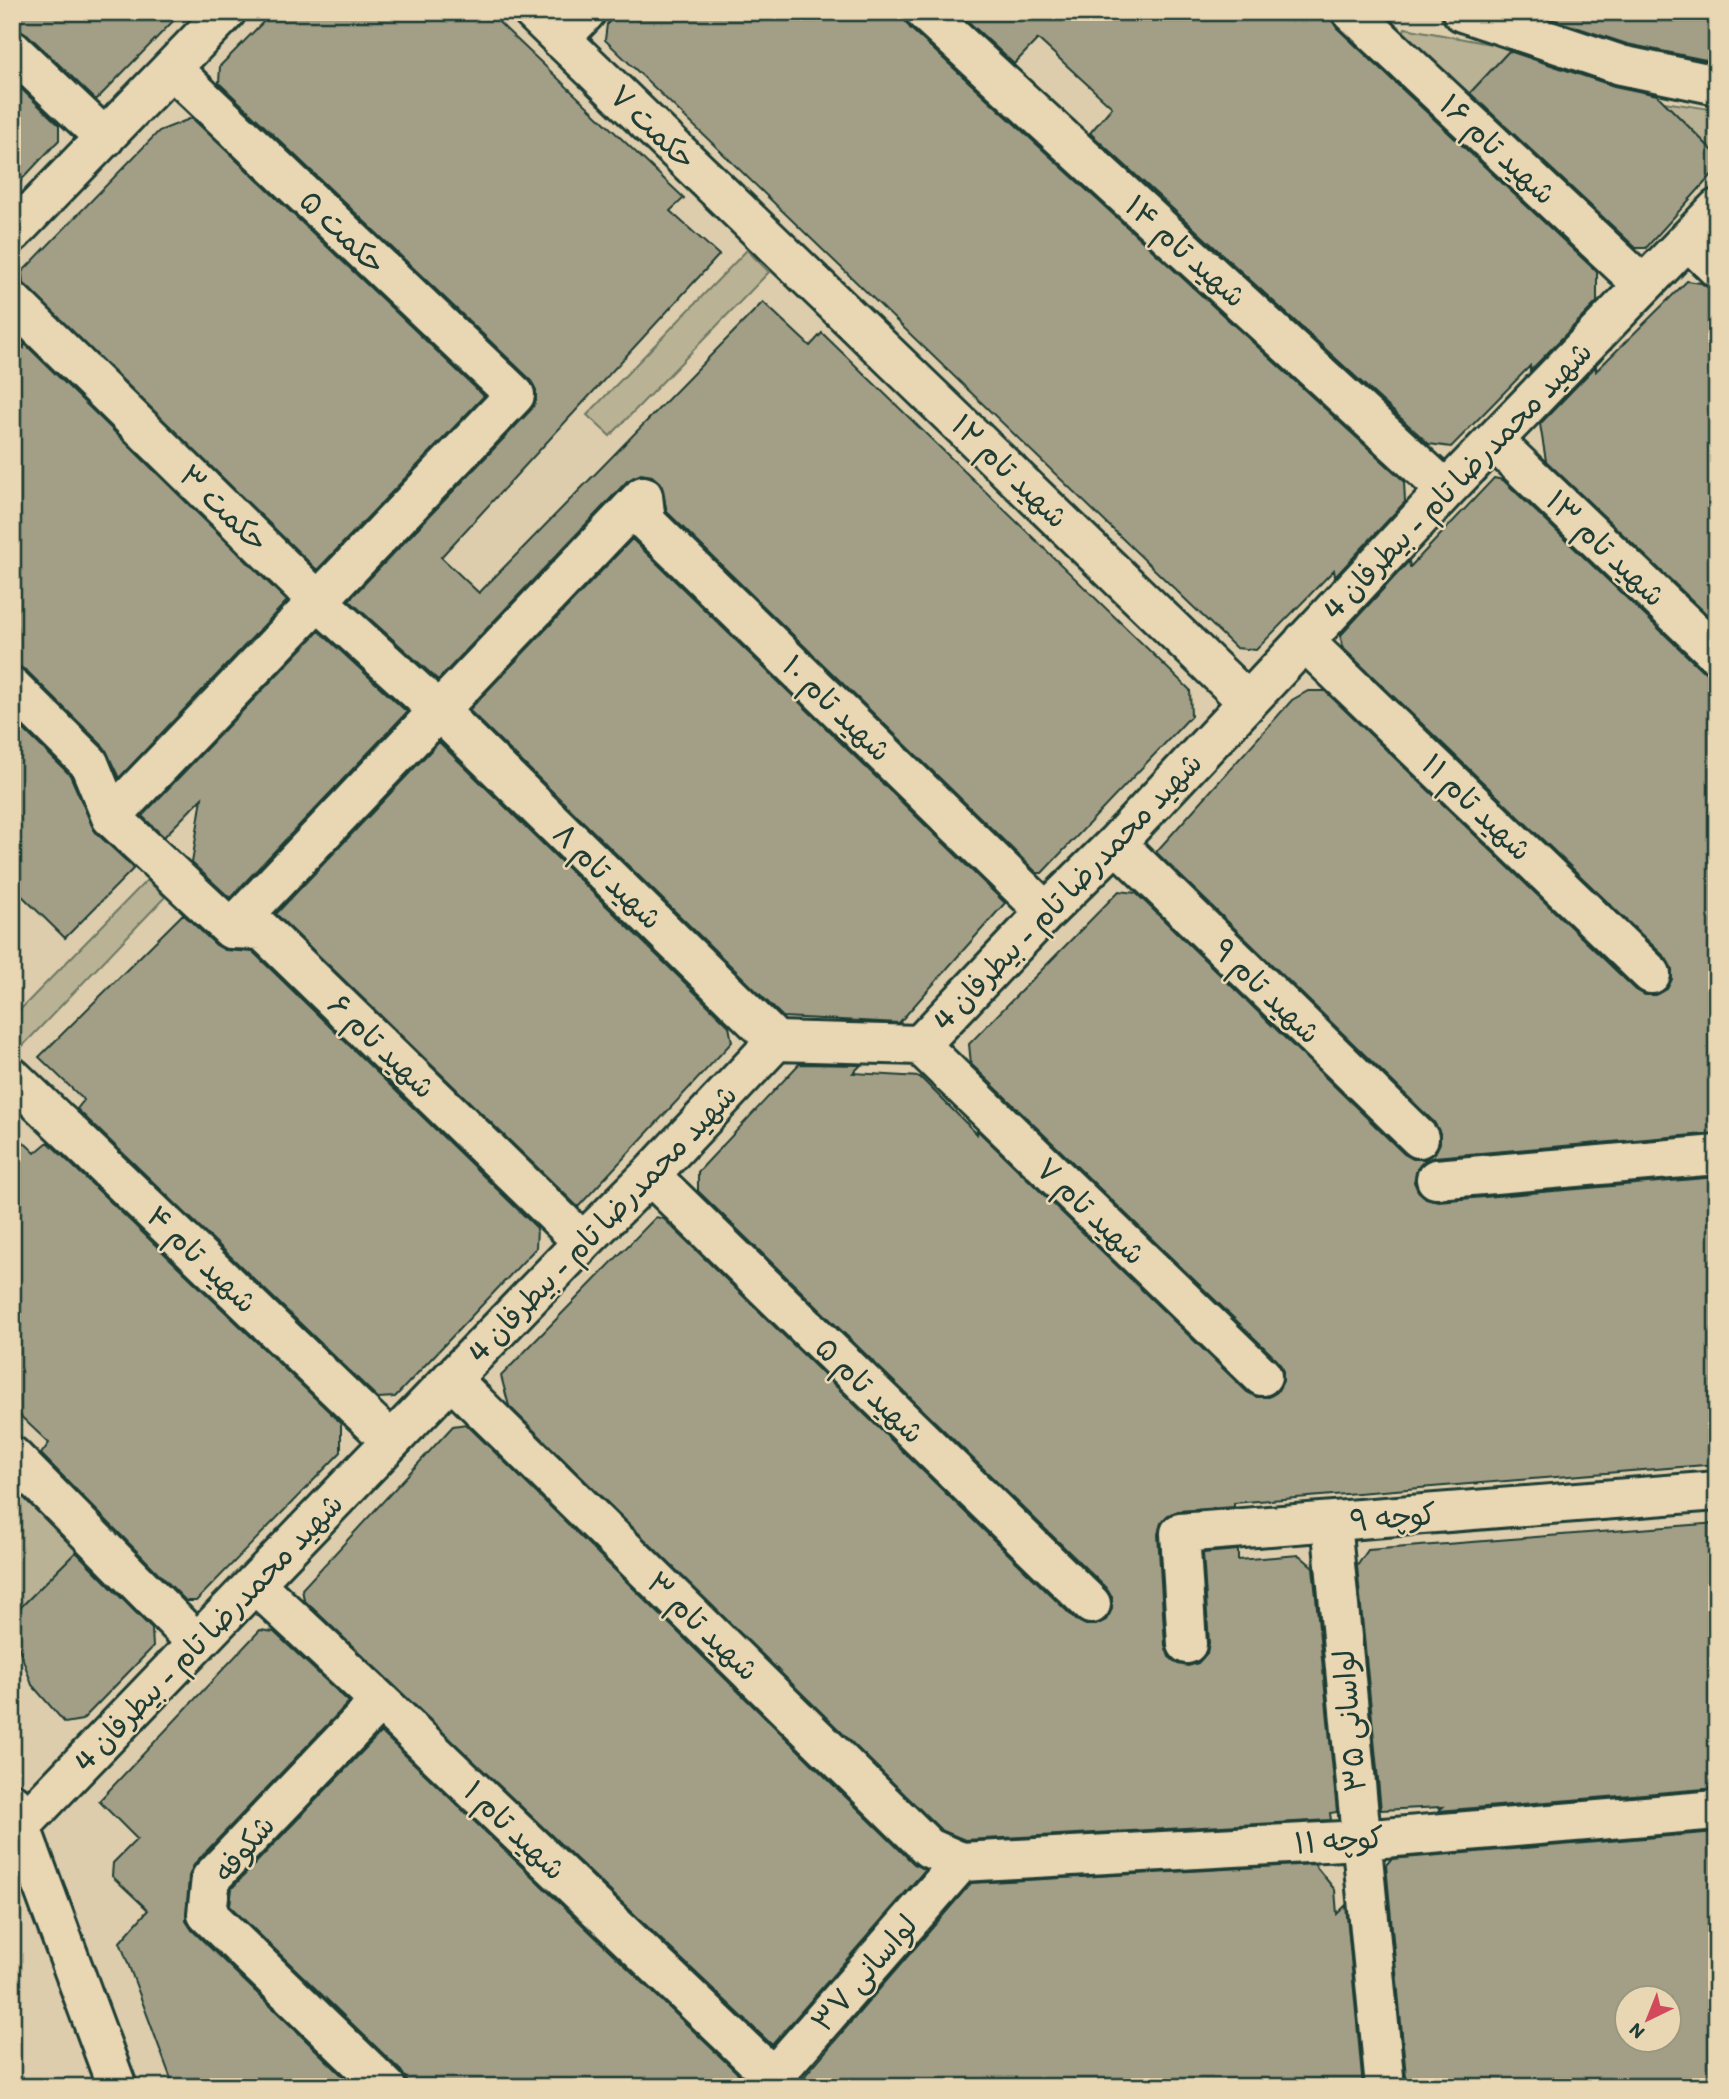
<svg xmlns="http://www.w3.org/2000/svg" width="1729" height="2099" viewBox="0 0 1729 2099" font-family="Itim,'Playpen Sans Arabic',sans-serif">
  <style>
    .green { fill: #bab295; stroke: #6c7864; stroke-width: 2 }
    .building { fill: #a39f87; stroke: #1f3d34; stroke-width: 2; fill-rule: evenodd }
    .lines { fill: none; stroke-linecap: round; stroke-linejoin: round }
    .minor-casing { stroke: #1f3d34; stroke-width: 44 }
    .tertiary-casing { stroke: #1f3d34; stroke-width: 44 }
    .minor { stroke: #e9d6b3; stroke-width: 38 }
    .tertiary { stroke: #e9d6b3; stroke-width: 38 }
    .labels { text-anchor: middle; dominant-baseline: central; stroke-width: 5; stroke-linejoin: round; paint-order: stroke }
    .street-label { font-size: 30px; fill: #1f3d34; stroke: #e9d6b3 }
  </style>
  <rect width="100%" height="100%" fill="#ddcdac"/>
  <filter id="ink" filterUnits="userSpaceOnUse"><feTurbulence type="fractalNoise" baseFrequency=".0143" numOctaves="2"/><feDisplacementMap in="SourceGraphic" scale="14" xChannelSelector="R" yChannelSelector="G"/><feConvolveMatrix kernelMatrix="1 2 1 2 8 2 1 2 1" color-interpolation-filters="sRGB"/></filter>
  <g filter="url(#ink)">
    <path class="green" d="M 1405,28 L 1512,48 L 1465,98 L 1401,39 Z
      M 1664,102 L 1717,110 L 1717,155 Z
      M 747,250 L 769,272 L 610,436 L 587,415 Z
      M 147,880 L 165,897 L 12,1057 L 12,1018 Z
      M 12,1486 L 77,1551 L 12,1616 Z"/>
    <path class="building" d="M 12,12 L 182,12 L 96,100 L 27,34 L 12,29 Z
      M 273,12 L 488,12 L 684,198 L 670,211 L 719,255 L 441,557 L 479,593 L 763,302 L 810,346 L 822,333 L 1190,690 L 1191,716 L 1042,873 L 1037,873 L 667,512 L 661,484 L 652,476 L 641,474 L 627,481 L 438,680 L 349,600 L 531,410 L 536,401 L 536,390 L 530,379 L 219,83 L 220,66 Z
      M 619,12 L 904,12 L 904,19 L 910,28 L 1404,481 L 1405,502 L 1335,577 L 1334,570 L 1256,650 L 1236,648 L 605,40 L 607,24 Z
      M 958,12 L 1326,12 L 1337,28 L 1597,272 L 1597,302 L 1530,371 L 1530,366 L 1451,447 L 1429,444 L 1090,133 L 1112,107 L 1076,74 L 1038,39 L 1014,64 Z
      M 1545,12 L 1714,12 L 1711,61 L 1627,44 L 1542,16 Z
      M 1509,51 L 1614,86 L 1657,95 L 1717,155 L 1717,169 L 1646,248 L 1636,248 L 1470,93 Z
      M 12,80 L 59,125 L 59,140 L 12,190 Z
      M 192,118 L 484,396 L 317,570 L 23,283 L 22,272 L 159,131 Z
      M 1687,281 L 1701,283 L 1717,294 L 1717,624 L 1546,461 L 1540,424 L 1596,366 L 1596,371 Z
      M 12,337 L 24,348 L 24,343 L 287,601 L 119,778 L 104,747 L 27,671 L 18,666 L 12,666 Z
      M 1494,478 L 1503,480 L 1702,670 L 1717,675 L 1717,1133 L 1434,1157 L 1424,1161 L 1417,1169 L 1414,1182 L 1418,1191 L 1426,1198 L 1438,1201 L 1717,1177 L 1717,1464 L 1234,1503 L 1234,1507 L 1178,1511 L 1168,1515 L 1161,1523 L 1158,1534 L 1165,1645 L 1169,1657 L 1178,1664 L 1188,1666 L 1198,1663 L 1207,1653 L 1209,1643 L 1203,1553 L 1238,1550 L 1238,1560 L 1299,1555 L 1313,1567 L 1337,1812 L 1330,1813 L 1331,1820 L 965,1840 L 941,1830 L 509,1406 L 501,1376 L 656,1217 L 664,1219 L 1076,1620 L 1086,1625 L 1096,1625 L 1106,1620 L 1112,1609 L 1112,1597 L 1106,1588 L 698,1191 L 698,1172 L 799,1064 L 861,1065 L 853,1073 L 920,1077 L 977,1134 L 977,1130 L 1247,1392 L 1257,1397 L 1269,1397 L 1277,1392 L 1283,1381 L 1283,1369 L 1277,1360 L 971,1064 L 969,1044 L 1119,891 L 1136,893 L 1404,1154 L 1413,1159 L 1424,1159 L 1435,1153 L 1440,1143 L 1440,1133 L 1434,1122 L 1156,852 L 1292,700 L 1308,691 L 1325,691 L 1636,990 L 1645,995 L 1656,995 L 1667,989 L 1672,979 L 1672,969 L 1666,958 L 1342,647 L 1341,635 L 1409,561 L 1410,567 Z
      M 632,539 L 1005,903 L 899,1023 L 783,1017 L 469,710 Z
      M 319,631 L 407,712 L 230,898 L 192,863 L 202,798 L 164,837 L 142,816 Z
      M 12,718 L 70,775 L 95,832 L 134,868 L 65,938 L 12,886 Z
      M 439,742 L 729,1026 L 732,1042 L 578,1207 L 276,914 Z
      M 183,914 L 216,945 L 225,950 L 253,952 L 537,1228 L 536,1248 L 395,1397 L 378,1398 L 77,1109 L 84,1100 L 39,1057 Z
      M 12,1131 L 35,1153 L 48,1142 L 341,1423 L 341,1452 L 196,1601 L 186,1601 L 41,1454 L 49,1443 L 12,1408 Z
      M 466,1424 L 914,1864 L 925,1870 L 772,2045 L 304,1600 L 302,1589 L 453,1426 Z
      M 1717,1523 L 1717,1788 L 1438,1811 L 1443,1807 L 1381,1810 L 1357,1566 L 1368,1550 Z
      M 76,1552 L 152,1629 L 153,1647 L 82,1720 L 65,1723 L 32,1685 L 12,1628 L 12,1616 Z
      M 260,1630 L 274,1632 L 349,1702 L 195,1863 L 189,1876 L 186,1921 L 192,1930 L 354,2087 L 174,2087 L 120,1942 L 148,1910 L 112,1876 L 113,1863 L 137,1839 L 99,1801 Z
      M 381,1732 L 751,2086 L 751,2087 L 407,2087 L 407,2080 L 401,2071 L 230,1906 L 232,1888 Z
      M 1717,1832 L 1717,2087 L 1407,2087 L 1386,1865 L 1391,1859 ZM 1628,1998 L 1670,1998 L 1670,2040 L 1628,2040 Z
      M 1314,1864 L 1335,1890 L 1337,1914 L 1346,1905 L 1363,2087 L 795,2087 L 971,1883 Z"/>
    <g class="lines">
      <defs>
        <path id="minor" d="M 533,12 L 1247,701
          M 925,12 L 1446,490
          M 1352,12 L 1643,285
          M 1462,12 L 1621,65 L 1717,85
          M 560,39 L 586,12
          M 12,50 L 105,138
          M 12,233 L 226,12
          M 1688,240 L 1717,268
          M 12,301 L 318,601 L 439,711 L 776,1041
          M 1495,442 L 1717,654
          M 643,496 L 646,522 L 1046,912
          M 1304,641 L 1651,974
          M 12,687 L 89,763 L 111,817 L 231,929 L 262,930 L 583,1242
          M 111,817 L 515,395 L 172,69
          M 1116,843 L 1419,1138
          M 231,929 L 643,496
          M 920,1045 L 1262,1376
          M 12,1077 L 391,1441
          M 650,1175 L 1091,1604
          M 1436,1179 L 1717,1155
          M 451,1379 L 929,1848 L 961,1862 L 1360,1840 L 1717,1810
          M 12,1456 L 197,1643
          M 1331,1522 L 1385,2087
          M 255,1584 L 380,1701 L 773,2077
          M 1187,1644 L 1180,1533 L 1717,1491
          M 380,1701 L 211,1878 L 207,1914 L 386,2087
          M 21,1826 L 583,1242 L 650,1175 L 776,1041 L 920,1045 L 1046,912 L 1116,843 L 1446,490 L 1717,209
          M 773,2087 L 773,2077 L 961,1862"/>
        <path id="tertiary" d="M 12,1803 L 117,2087"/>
      </defs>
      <use href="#minor" class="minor-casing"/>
      <use href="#tertiary" class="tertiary-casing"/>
      <use href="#minor" class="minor"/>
      <use href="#tertiary" class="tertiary"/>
    </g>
  </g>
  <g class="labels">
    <g class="street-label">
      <text transform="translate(653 127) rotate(44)">حکمت ۷</text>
      <text transform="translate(1498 149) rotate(43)">شهید تام ۱۶</text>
      <text transform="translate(343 232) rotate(44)">حکمت ۵</text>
      <text transform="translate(1186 251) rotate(42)">شهید تام ۱۴</text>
      <text transform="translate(1010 471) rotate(44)">شهید تام ۱۲</text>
      <text transform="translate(1457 480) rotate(-46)">شهید محمدرضا تام - بیطرفان 4</text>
      <text transform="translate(224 508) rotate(44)">حکمت ۳</text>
      <text transform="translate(1606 548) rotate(44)">شهید تام ۱۳</text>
      <text transform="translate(837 708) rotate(44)">شهید تام ۱۰</text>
      <text transform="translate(1477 807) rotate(44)">شهید تام ۱۱</text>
      <text transform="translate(608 876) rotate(44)">شهید تام ۸</text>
      <text transform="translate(1067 891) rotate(-46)">شهید محمدرضا تام - بیطرفان 4</text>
      <text transform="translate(1267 991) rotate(44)">شهید تام ۹</text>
      <text transform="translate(382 1046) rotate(44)">شهید تام ۶</text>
      <text transform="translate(1091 1211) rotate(44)">شهید تام ۷</text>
      <text transform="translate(602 1223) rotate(-46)">شهید محمدرضا تام - بیطرفان 4</text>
      <text transform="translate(202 1259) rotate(44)">شهید تام ۴</text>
      <text transform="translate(870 1390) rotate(44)">شهید تام ۵</text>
      <text transform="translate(1393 1517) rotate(-5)">کوچه ۹</text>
      <text transform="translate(703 1626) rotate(44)">شهید تام ۳</text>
      <text transform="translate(208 1632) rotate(-46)">شهید محمدرضا تام - بیطرفان 4</text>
      <text transform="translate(1349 1721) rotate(-95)">لواسانی ۳۵</text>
      <text transform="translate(515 1830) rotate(44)">شهید تام ۱</text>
      <text transform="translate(1339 1840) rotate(-4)">کوچه ۱۱</text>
      <text transform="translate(244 1848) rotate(-50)">شکوفه</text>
      <text transform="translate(864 1973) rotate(-49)">لواسانی ۳۷</text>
    </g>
  </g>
  <rect width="1729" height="2099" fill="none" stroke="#e9d6b3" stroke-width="42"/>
  <rect x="21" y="21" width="1687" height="2057" fill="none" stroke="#1f3d34" stroke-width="2.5" filter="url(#ink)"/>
  <g transform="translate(1648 2019) rotate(223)"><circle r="33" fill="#e9d6b3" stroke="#989980" stroke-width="2"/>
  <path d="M0-5L12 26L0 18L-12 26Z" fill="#d1495b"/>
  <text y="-10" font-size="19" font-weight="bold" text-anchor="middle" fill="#1f3d34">N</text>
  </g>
</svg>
